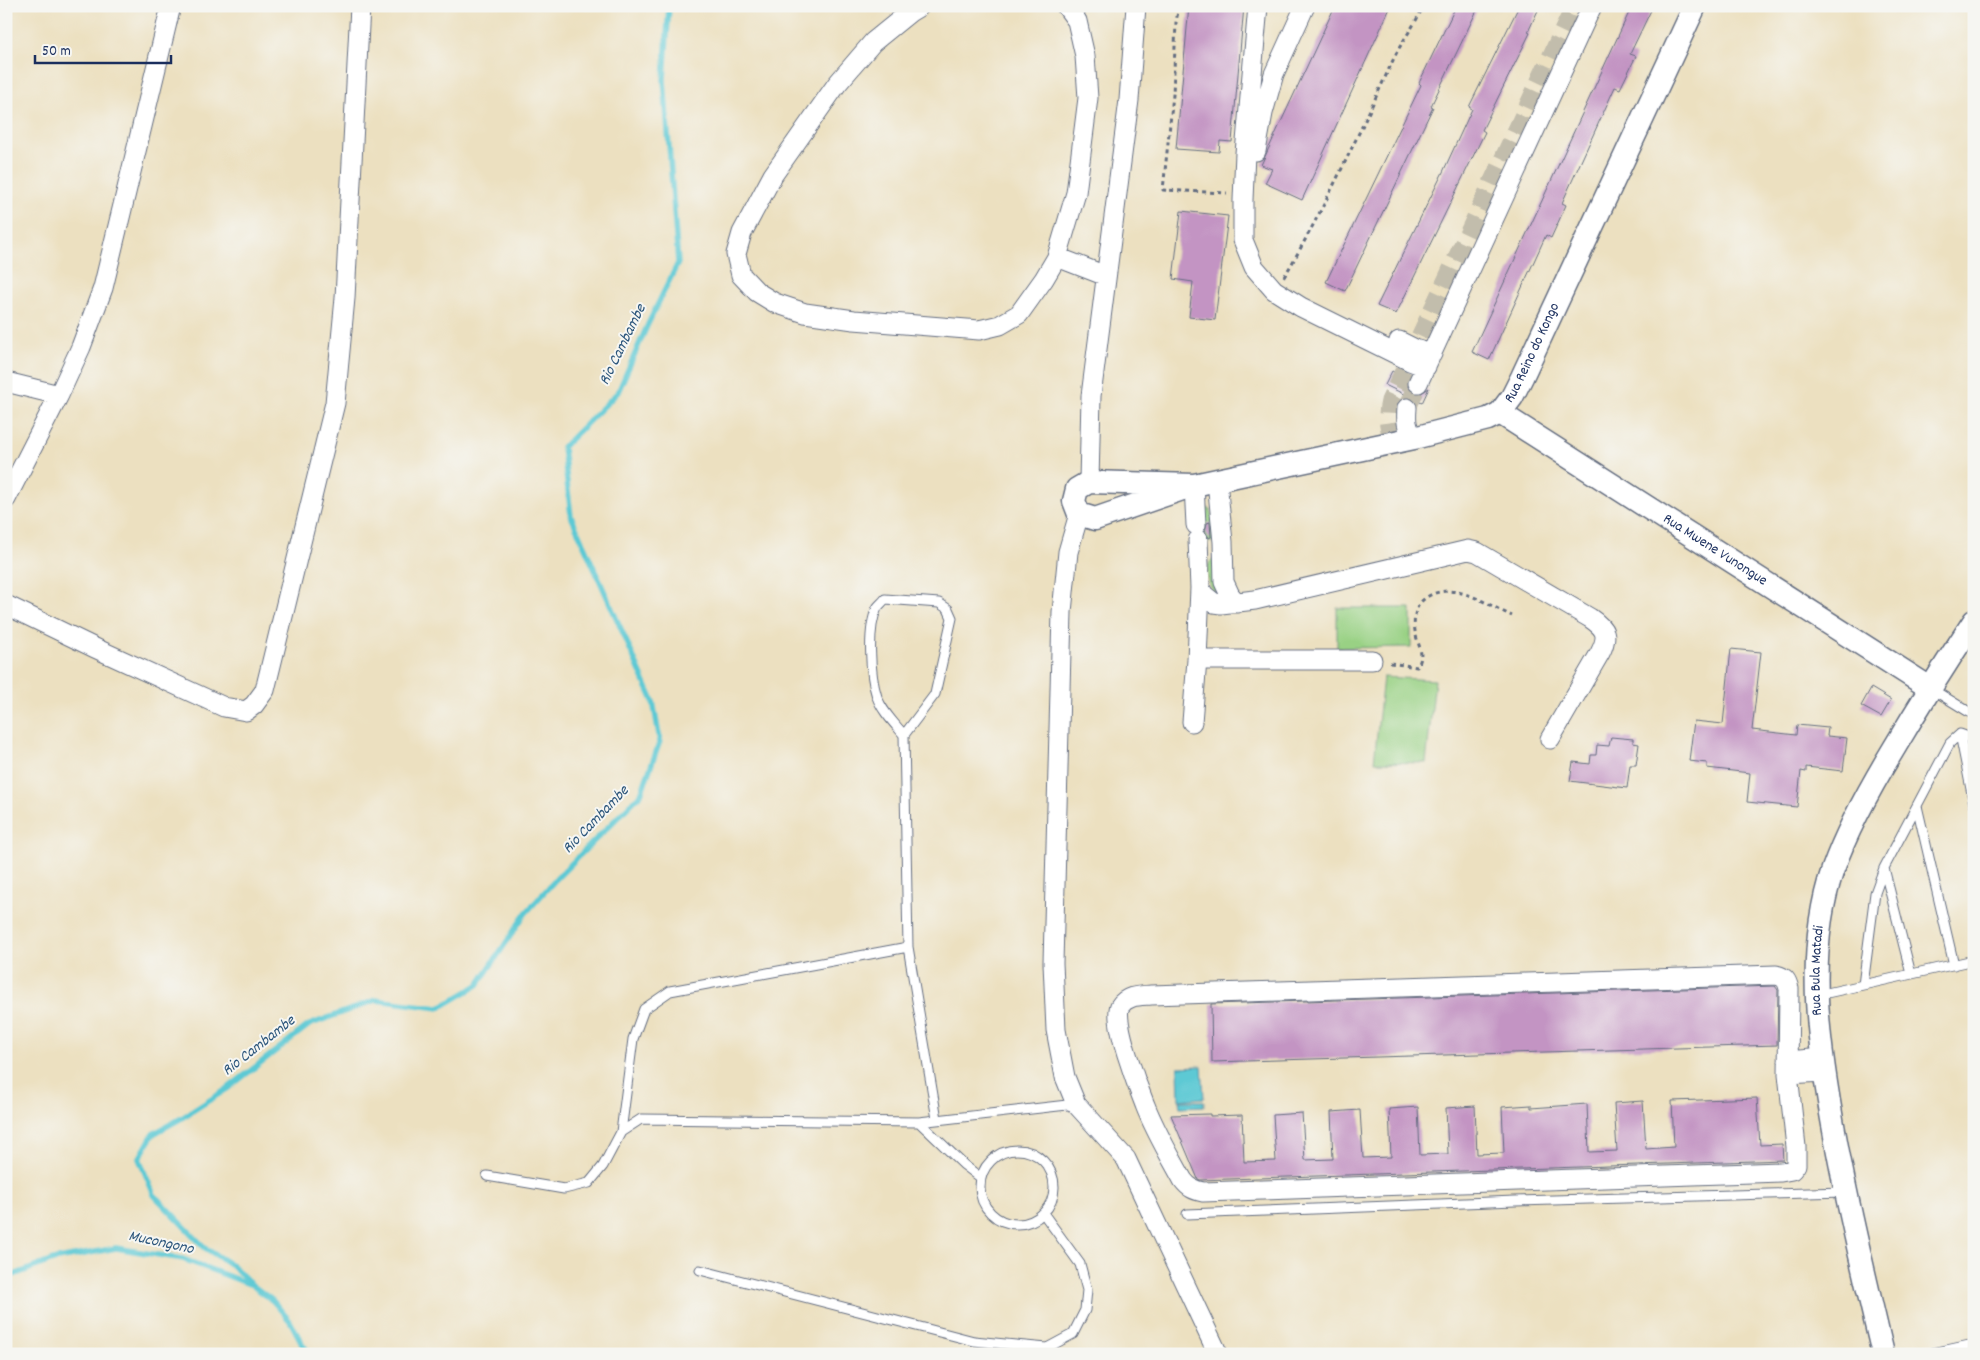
<svg xmlns="http://www.w3.org/2000/svg" width="1980" height="1360" viewBox="0 0 1980 1360" font-family="Dekko,sans-serif">
  <style>
    .green { fill: #99d184; stroke: #5a8071 }
    .water { fill: #5dc9d4; stroke: #3c7c99 }
    .lines { fill: none; stroke-linecap: round; stroke-linejoin: round }
    .stream { stroke: #5dc9d4; stroke-width: 5.5 }
    .building { fill: #c394c3 }
    .minor-tunnel { stroke: #c2bdac; stroke-width: 19; stroke-dasharray: 19 9; stroke-linecap: butt }
    .service-casing { stroke: #646d80; stroke-width: 11 }
    .minor-casing { stroke: #646d80; stroke-width: 21 }
    .tertiary-casing { stroke: #646d80; stroke-width: 25 }
    .path { stroke: #646d80; stroke-width: 3; stroke-dasharray: 4 4; stroke-linecap: butt }
    .service { stroke: #fff; stroke-width: 9 }
    .minor { stroke: #fff; stroke-width: 19 }
    .tertiary { stroke: #fff; stroke-width: 22 }
    .labels { text-anchor: middle; dominant-baseline: central; stroke-width: 4; stroke-linejoin: round; paint-order: stroke }
    .street-label { font-size: 15px; fill: #1b2f5e; stroke: #f6f6f2 }
    .water-label { font-size: 16px; font-style: italic; fill: #2c567c; stroke: #f6f6f2 }
  </style>
  <rect width="100%" height="100%" fill="#f6f6f2"/>
  <filter id="ink" filterUnits="userSpaceOnUse"><feTurbulence type="fractalNoise" baseFrequency=".02" numOctaves="2"/><feDisplacementMap in="SourceGraphic" scale="10" xChannelSelector="R" yChannelSelector="G"/><feConvolveMatrix kernelMatrix="1 2 1 2 8 2 1 2 1" color-interpolation-filters="sRGB"/></filter>
  <filter id="wash" filterUnits="userSpaceOnUse"><feTurbulence type="fractalNoise" baseFrequency=".0096" numOctaves="4" result="noise"/><feDisplacementMap in="SourceGraphic" scale="20" xChannelSelector="R" yChannelSelector="G"/><feGaussianBlur stdDeviation="1.12" result="paint"/><feColorMatrix in="noise" values="0 0 0 0 0 0 0 0 0 0 0 0 0 0 0 0 0 1.4 0 .05"/><feComposite in="paint" operator="in"/></filter>
  <g filter="url(#wash)">
    <rect width="100%" height="100%" fill="#ece0c0"/>
    <path class="green" d="M 1204,507 L 1211,510 L 1215,540 L 1211,542 L 1205,540 L 1201,512 Z
      M 1213,559 L 1216,561 L 1218,586 L 1213,592 C 1207,584 1204,565 1213,559 Z
      M 1337,608 L 1411,608 L 1411,647 L 1337,648 Z
      M 1383,677 L 1435,680 L 1426,763 L 1374,762 Z"/>
    <path class="water" d="M 1202,1066 L 1204,1098 L 1179,1100 L 1178,1067 Z
      M 1179,1101 L 1204,1101 L 1204,1106 L 1180,1107 Z"/>
    <g class="lines">
      <path class="stream" d="M 6,1278 L 53,1260 L 116,1248 L 183,1259 L 249,1284
        M 310,1354 L 303,1345 L 290,1321 L 273,1301 L 252,1285 L 233,1266 L 205,1248 L 154,1195 L 139,1159 L 153,1134 L 180,1119 L 227,1089 L 309,1025 L 376,1000 L 439,1008 L 478,985 L 525,914 L 556,879 L 641,794 L 660,741 L 653,701 L 571,516 L 563,447 L 618,392 L 648,324 L 678,263 L 664,80 L 669,6"/>
    </g>
    <g id="blocks">
      <path class="building" d="M 1189,6 L 1244,6 L 1232,142 L 1220,141 L 1219,152 L 1176,149 Z
        M 1335,6 L 1391,6 L 1302,200 L 1265,183 L 1272,169 L 1261,165 Z
        M 1456,6 L 1479,6 L 1431,106 L 1433,107 L 1345,291 L 1326,282 L 1421,85 L 1419,83 Z
        M 1519,6 L 1540,6 L 1528,32 L 1530,33 L 1482,130 L 1485,132 L 1396,314 L 1377,306 L 1443,172 L 1472,109 L 1469,107 Z
        M 1632,6 L 1653,6 L 1630,54 L 1636,56 L 1620,89 L 1615,87 L 1562,203 L 1566,205 L 1551,238 L 1546,235 L 1489,360 L 1472,352 Z
        M 1181,211 L 1228,216 L 1215,320 L 1189,317 L 1193,282 L 1173,279 Z
        M 1392,371 L 1408,378 L 1407,384 L 1409,390 L 1414,393 L 1420,394 L 1429,388 L 1422,403 L 1385,385 Z
        M 1210,522 L 1211,537 L 1209,538 L 1205,531 L 1207,523 Z
        M 1731,649 L 1761,652 L 1752,730 L 1796,735 L 1797,725 L 1828,728 L 1827,736 L 1847,738 L 1843,771 L 1806,767 L 1806,772 L 1801,771 L 1797,807 L 1747,802 L 1750,773 L 1707,768 L 1707,763 L 1689,761 L 1694,721 L 1723,724 Z
        M 1871,688 L 1891,700 L 1881,717 L 1861,706 Z
        M 1611,737 L 1633,739 L 1633,743 L 1639,744 L 1636,765 L 1630,765 L 1627,788 L 1570,781 L 1573,762 L 1590,764 L 1591,755 L 1596,755 L 1597,745 L 1609,746 Z
        M 1775,986 L 1778,990 L 1777,1045 L 1212,1062 L 1211,1004 Z
        M 1757,1098 L 1760,1145 L 1782,1144 L 1783,1160 L 1200,1180 L 1198,1179 L 1171,1115 L 1210,1114 L 1210,1116 L 1242,1115 L 1244,1162 L 1276,1161 L 1273,1115 L 1302,1113 L 1305,1160 L 1333,1159 L 1331,1112 L 1360,1110 L 1363,1158 L 1391,1157 L 1389,1109 L 1418,1107 L 1420,1155 L 1448,1154 L 1446,1108 L 1475,1106 L 1477,1154 L 1504,1153 L 1502,1107 L 1531,1105 L 1531,1108 L 1587,1104 L 1589,1152 L 1617,1151 L 1614,1103 L 1643,1101 L 1646,1149 L 1674,1147 L 1672,1101 Z"/>
    </g>
  </g>
  <g filter="url(#ink)">
    <use href="#blocks" fill-opacity="0" stroke="#646d80" stroke-width="1"/>
    <g class="lines">
      <path class="minor-tunnel" d="M 1407,408 L 1418,383
        M 1393,441 C 1389,427 1386,417 1390,401 L 1575,6"/>
      <defs>
        <path id="service" d="M 1930,688 L 1974,715
          M 1960,734 L 1950,743 L 1884,868 L 1875,893 L 1863,985 L 1974,960
          M 1960,734 L 1974,804
          M 1960,734 L 1974,739
          M 904,735 L 935,694 L 952,618 L 948,609 L 939,603 L 885,599 C 883,602 879,605 877,608 C 867,629 870,675 877,697 C 882,711 894,723 904,735 L 908,947 L 937,1119
          M 1917,806 L 1954,965
          M 1884,868 L 1911,974
          M 1818,995 L 1863,985
          M 919,1122 L 964,1165 L 981,1178
          M 621,1132 L 633,1039 L 644,1009 L 670,991 L 908,947
          M980 1187a37 37 0 1 1 74 0a37 37 0 1 1-74 0Z
          M 487,1176 L 564,1189 L 589,1183 L 603,1166 L 621,1132 L 641,1119 L 919,1122 L 1076,1104
          M 1187,1214 L 1515,1201 L 1845,1192
          M 700,1270 L 974,1341 L 1047,1348 L 1073,1334 L 1085,1310 L 1087,1290 L 1080,1264 L 1043,1213
          M 1928,1354 L 1974,1344"/>
        <path id="minor" d="M 920,6 L 910,12 L 873,42 L 837,84 L 773,175 L 742,233 L 736,254 L 741,275 L 757,292 L 775,303 L 805,313 L 854,320 L 979,330 L 1000,325 L 1019,314 L 1044,279 L 1057,257 L 1076,193 L 1088,98 L 1085,56 L 1077,21 L 1066,6
          M 1258,6 L 1245,153 L 1243,200 L 1243,240 L 1254,267 L 1274,290 L 1301,307 L 1410,361 L 1426,367
          M 1256,151 L 1263,113 L 1274,74 L 1305,6
          M 1057,257 L 1106,276
          M 1399,341 L 1415,349 L 1432,354
          M 6,382 L 59,395
          M 1418,383 L 1592,6
          M 1407,408 C 1406,420 1406,427 1414,438
          M 1217,481 L 1223,542 L 1224,582 L 1230,595 L 1237,603
          M 1089,482 L 1091,396 L 1129,100 L 1136,6
          M 1194,485 L 1196,525
          M 6,499 L 59,395 L 81,347 L 103,288 L 171,6
          M 1079,514 L 1068,552 L 1062,612 L 1053,963 L 1056,1030 L 1065,1077 L 1076,1104 L 1126,1159 L 1218,1354
          M 1200,588 L 1204,595 L 1214,603 L 1221,604 L 1255,600 L 1468,550 L 1477,552 L 1590,618 C 1606,629 1609,635 1600,653 L 1550,739
          M 6,605 L 95,648 L 224,707 L 246,711 L 254,705 L 265,690 L 335,403 L 345,298 L 360,6
          M 1197,660 L 1372,660
          M 1192,722 L 1197,660 L 1200,588 L 1198,540
          M 1776,975 C 1785,977 1787,980 1789,989 L 1788,1074 L 1796,1147 L 1796,1165 L 1792,1170 L 1781,1172 L 1203,1192 C 1194,1190 1189,1188 1183,1180 C 1170,1156 1155,1131 1145,1105 C 1138,1088 1112,1019 1120,1006 C 1127,995 1140,996 1151,995 Z
          M 1788,1061 L 1823,1058
          M 1788,1074 L 1823,1072"/>
        <g id="tertiary">
          <path id="s1" d="M 1500,413 L 1930,688"/>
          <path id="s2" d="M 1194,485 L 1089,482 L 1077,489 L 1074,501 L 1079,514 L 1095,519 L 1194,485 L 1414,438 L 1488,419 L 1500,413 L 1512,397 L 1522,377 L 1695,6"/>
          <path id="s3" d="M 1883,1354 C 1866,1281 1848,1209 1835,1136 C 1819,1049 1804,954 1833,869 C 1848,827 1870,788 1893,750 C 1919,706 1946,663 1974,621"/>
        </g>
      </defs>
      <use href="#service" class="service-casing"/>
      <use href="#minor" class="minor-casing"/>
      <use href="#tertiary" class="tertiary-casing"/>
      <path class="path" d="M 1179,6 L 1176,22 L 1173,95 L 1163,190 L 1227,193
        M 1284,277 C 1326,206 1360,131 1395,56 C 1403,39 1416,24 1423,6
        M 1390,663 L 1417,667 C 1426,654 1417,644 1415,631 C 1413,618 1415,604 1427,597 C 1454,580 1486,604 1512,616"/>
      <use href="#service" class="service"/>
      <use href="#minor" class="minor"/>
      <use href="#tertiary" class="tertiary"/>
    </g>
  </g>
  <g class="labels">
    <g class="street-label">
      <text stroke="none"><textPath href="#s2" startOffset="650">Rua Reino do Kongo</textPath></text>
      <text stroke="none"><textPath href="#s1" startOffset="255">Rua Mwene Vunongue</textPath></text>
      <text stroke="none"><textPath href="#s3" startOffset="390">Rua Bula Matadi</textPath></text>
    </g>
    <g class="water-label">
      <text transform="translate(623 345) rotate(-64)">Rio Cambambe</text>
      <text transform="translate(596 820) rotate(-46)">Rio Cambambe</text>
      <text transform="translate(259 1046) rotate(-38)">Rio Cambambe</text>
      <text transform="translate(161 1243) rotate(12)">Mucongono</text>
    </g>
  </g>
  <rect width="1980" height="1360" fill="none" stroke="#f6f6f2" stroke-width="25"/>
  <path d="M35 55v8h136v-8" fill="none" stroke="#1b2f5e" stroke-width="2.5"/>
  <text x="42" y="55" font-size="15" fill="#1b2f5e" stroke="#f6f6f2" stroke-width="4" paint-order="stroke">50 m</text>
</svg>
